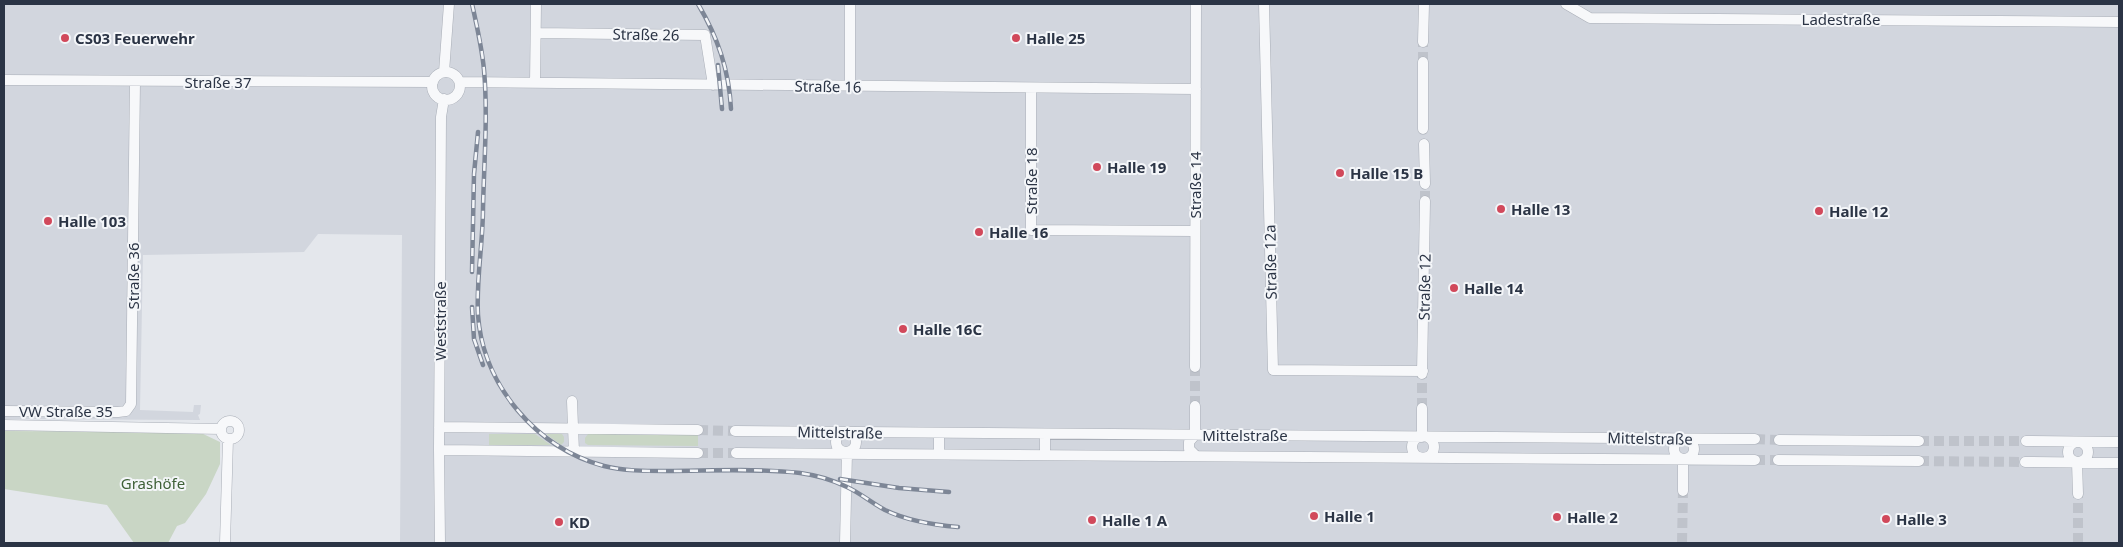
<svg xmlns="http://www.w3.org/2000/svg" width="2123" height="547" viewBox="0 0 2123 547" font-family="'Noto Sans',sans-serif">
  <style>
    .built { fill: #d2d6de }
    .green { fill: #c9d6c5 }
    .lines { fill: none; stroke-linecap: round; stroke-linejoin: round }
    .minor-tunnel { stroke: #bfc3cb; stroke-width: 10; stroke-dasharray: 10 5; stroke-linecap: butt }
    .minor-casing { stroke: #a9aeb7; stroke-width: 11 }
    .minor { stroke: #f7f8fa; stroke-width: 10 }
    .rail-casing { stroke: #7d8696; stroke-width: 4.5 }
    .rail { stroke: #f4f6f9; stroke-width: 2.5; stroke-dasharray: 8; stroke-linecap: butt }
    .poi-dot { fill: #d1495b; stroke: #f4f6f9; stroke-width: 2 }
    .labels { text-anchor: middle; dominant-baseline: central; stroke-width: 4; stroke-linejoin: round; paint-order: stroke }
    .street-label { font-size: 15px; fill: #2b3445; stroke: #f4f6f9 }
    .poi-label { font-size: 15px; font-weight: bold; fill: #2b3445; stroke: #f4f6f9; text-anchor: start }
    .park-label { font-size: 15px; fill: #3f6138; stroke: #f4f6f9 }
  </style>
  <rect width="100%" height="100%" fill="#e4e7ec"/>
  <path class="built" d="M 4,4 L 2119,4 L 2119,543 L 400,543 L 402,235 L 318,234 L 304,252 L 143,255 L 140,410 L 193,412 L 194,405 L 201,405 L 200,414 L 198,415 L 200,420 L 4,419 Z"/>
  <path class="green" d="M 4,431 L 199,432 L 220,442 L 220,464 L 206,494 L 185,523 L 177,526 L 168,543 L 134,543 L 107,505 L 4,489 Z
    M 489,434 L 535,434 L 551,445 L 489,445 Z
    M 546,434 L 562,434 L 564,437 L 564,442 L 561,445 Z
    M 588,434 L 698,435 L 698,446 L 588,445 L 585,443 L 585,438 Z"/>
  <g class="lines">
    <path class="minor-tunnel" d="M 1423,62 L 1423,42
      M 1425,201 L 1425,184
      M 1195,406 L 1195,367
      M 1422,408 L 1422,374
      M 698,430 L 735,431
      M 1755,439 L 1779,440
      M 1919,441 L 2026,441
      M 698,453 L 736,453
      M 1755,460 L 1778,460
      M 1919,461 L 2025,462
      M 1682,543 L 1683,491
      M 2078,543 L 2078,494"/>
    <defs>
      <path id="minor" d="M 1264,4 L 1273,370 L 1423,371
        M 1566,4 L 1590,18 L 2119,22
        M 536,33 L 705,35 L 713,85
        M 1423,42 L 1424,4
        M 1423,62 L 1423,129
        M 444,72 L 449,4
        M432 86a14 14 0 1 1 28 0a14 14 0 1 1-28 0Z
        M 4,80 L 433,82
        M 460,82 L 1196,89
        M 535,83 L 536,4
        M 850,86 L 850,4
        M 1031,88 L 1031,230 L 1195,231
        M 1424,144 L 1425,184
        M 1195,367 L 1196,4
        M 1422,374 L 1425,201
        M 572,401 L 574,452
        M 1195,406 L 1195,435 L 1189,442 L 1189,449 L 1195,455
        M 4,411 L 118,412 L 126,411 L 131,404 L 135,82
        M221 430a9 9 0 1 1 18 0a9 9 0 1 1-18 0Z
        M 4,425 L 221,429
        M 439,427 L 698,430
        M 735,431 L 1755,439
        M836 442a10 10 0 1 1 20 0a10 10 0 1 1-20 0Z
        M 1045,434 L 1045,454
        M1412 447a11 11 0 1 1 22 0a11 11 0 1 1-22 0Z
        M 1422,437 L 1422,408
        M1674 449a10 10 0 1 1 20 0a10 10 0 1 1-20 0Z
        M 1779,440 L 1919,441
        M 2026,441 L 2119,442
        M2068 452a10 10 0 1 1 20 0a10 10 0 1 1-20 0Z
        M 439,450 L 698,453
        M 736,453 L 1755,460
        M 939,453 L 939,433
        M 1778,460 L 1919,461
        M 2025,462 L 2119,463
        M 2077,462 L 2078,494
        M 1683,491 L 1683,459
        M 225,543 L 228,439
        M 440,543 L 439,450 L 441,117 L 444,99
        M 845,543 L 847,452"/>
    </defs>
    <use href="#minor" class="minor-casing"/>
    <use href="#minor" class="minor"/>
    <defs>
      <path id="rail" d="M 472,4 C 477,26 482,48 484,70 C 488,115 484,162 483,208 C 483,244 476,279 478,315 C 483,385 536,448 604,466 C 624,471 645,471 666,471 C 709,471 757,468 800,473 C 815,475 833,480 847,487 C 860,493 872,503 885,510 C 908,521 933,525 958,527
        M 698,4 C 718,38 729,70 731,109
        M 718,65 L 722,109
        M 472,272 L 474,174 L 478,132
        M 472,307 L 474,339 L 483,365
        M 840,479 L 899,488 L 949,492"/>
    </defs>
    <use href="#rail" class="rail-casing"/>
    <use href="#rail" class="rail"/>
  </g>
  <g class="poi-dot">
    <circle cx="65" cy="38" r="5"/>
    <circle cx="1016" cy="38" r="5"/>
    <circle cx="1097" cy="167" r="5"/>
    <circle cx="1340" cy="173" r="5"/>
    <circle cx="1501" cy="209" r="5"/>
    <circle cx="1819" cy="211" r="5"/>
    <circle cx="48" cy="221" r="5"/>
    <circle cx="979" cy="232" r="5"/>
    <circle cx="1454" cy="288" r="5"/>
    <circle cx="903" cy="329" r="5"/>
    <circle cx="1314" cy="516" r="5"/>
    <circle cx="1557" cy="517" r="5"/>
    <circle cx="1886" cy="519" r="5"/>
    <circle cx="1092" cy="520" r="5"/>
    <circle cx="559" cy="522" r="5"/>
  </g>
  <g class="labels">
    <g class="street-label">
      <text x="1841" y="19">Ladestraße</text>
      <text transform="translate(646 34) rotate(1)">Straße 26</text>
      <text x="218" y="82">Straße 37</text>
      <text transform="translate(828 86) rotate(1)">Straße 16</text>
      <text transform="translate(1031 181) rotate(-90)">Straße 18</text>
      <text transform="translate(1195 185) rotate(-90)">Straße 14</text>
      <text transform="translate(1270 262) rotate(-91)">Straße 12a</text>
      <text transform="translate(133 276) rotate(-90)">Straße 36</text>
      <text transform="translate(1424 287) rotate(-89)">Straße 12</text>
      <text transform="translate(440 321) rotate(-90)">Weststraße</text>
      <text x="66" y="411">VW Straße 35</text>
      <text transform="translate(840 432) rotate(1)">Mittelstraße</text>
      <text x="1245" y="435">Mittelstraße</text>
      <text transform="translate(1650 438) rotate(1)">Mittelstraße</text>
    </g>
    <g class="poi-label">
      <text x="75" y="38">CS03 Feuerwehr</text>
      <text x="1026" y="38">Halle 25</text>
      <text x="1107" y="167">Halle 19</text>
      <text x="1350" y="173">Halle 15 B</text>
      <text x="1511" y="209">Halle 13</text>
      <text x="1829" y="211">Halle 12</text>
      <text x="58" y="221">Halle 103</text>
      <text x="989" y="232">Halle 16</text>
      <text x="1464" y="288">Halle 14</text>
      <text x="913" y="329">Halle 16C</text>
      <text x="1324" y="516">Halle 1</text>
      <text x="1567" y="517">Halle 2</text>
      <text x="1896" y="519">Halle 3</text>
      <text x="1102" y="520">Halle 1 A</text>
      <text x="569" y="522">KD</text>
    </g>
    <g class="park-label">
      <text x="153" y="483">Grashöfe</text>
    </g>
  </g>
  <rect width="2123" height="547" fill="none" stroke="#2b3445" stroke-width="10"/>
</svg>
